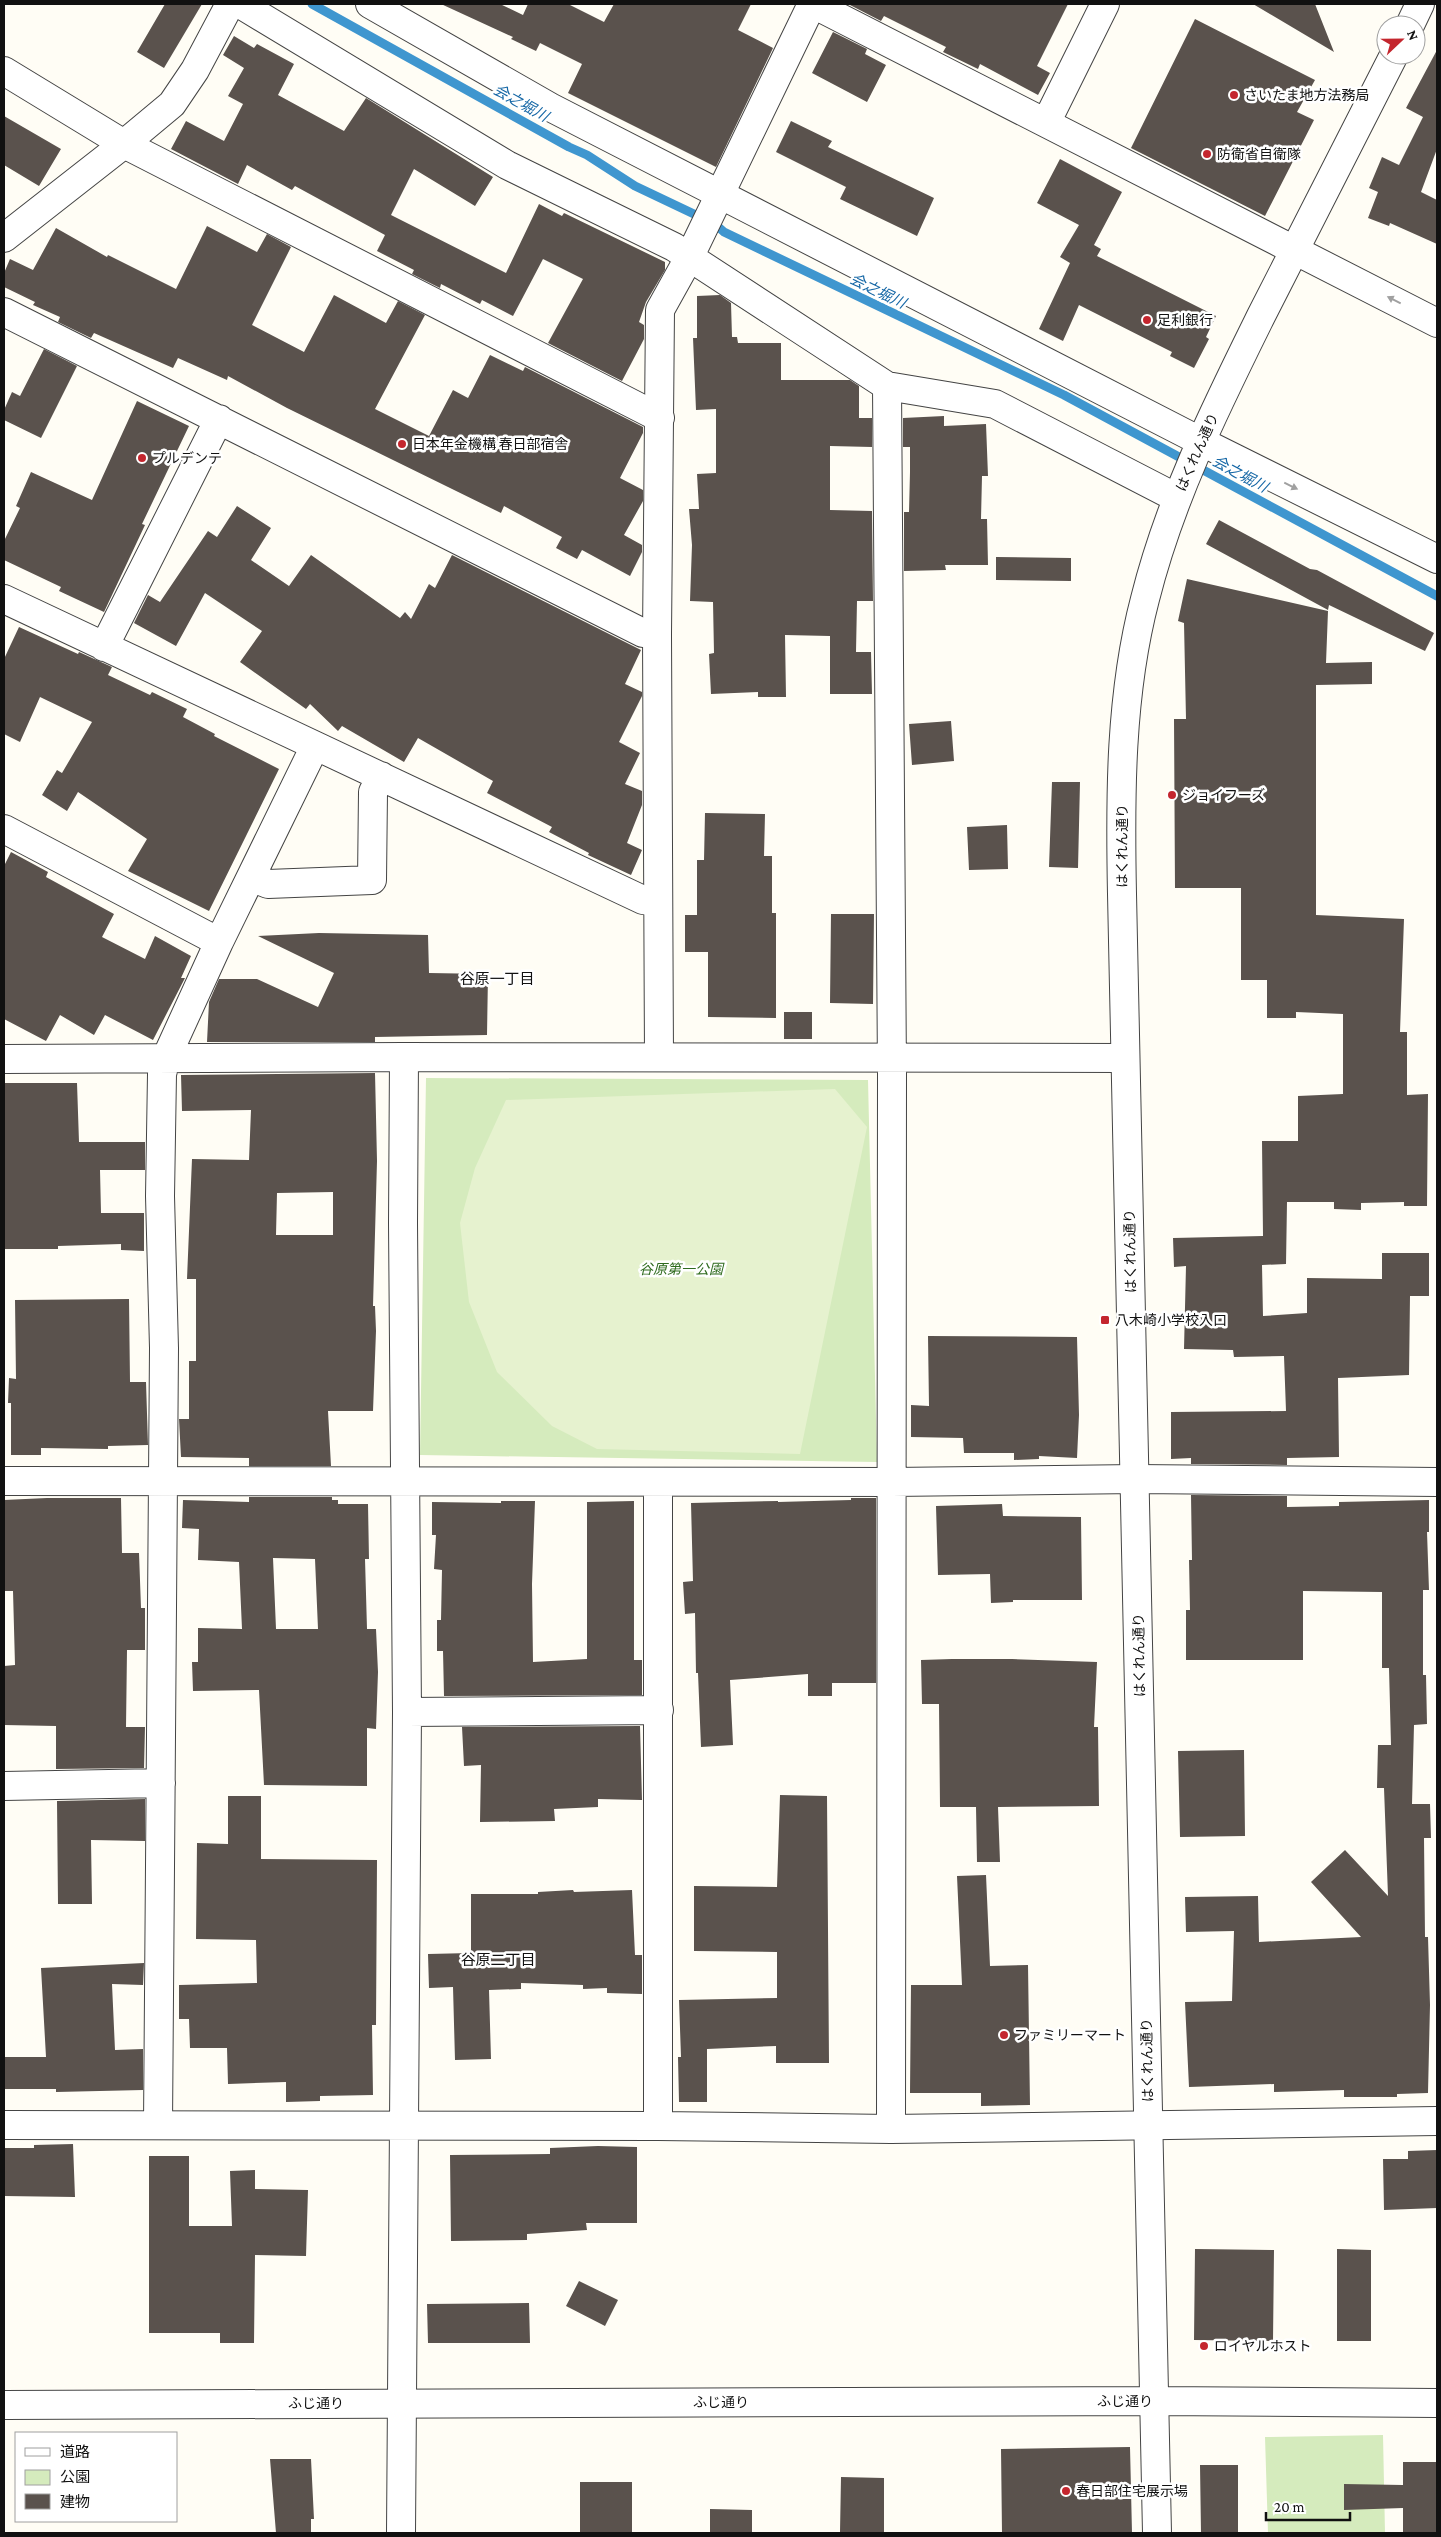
<svg xmlns="http://www.w3.org/2000/svg" width="1441" height="2537" viewBox="0 0 1441 2537" font-family="'Crimson Pro','Noto Sans JP',serif">
  <style>
    .green { fill: #d5ebbd }
    .pitch { fill: #e6f2cf }
    .lines { fill: none; stroke-linecap: round; stroke-linejoin: round }
    .stream { stroke: #3f96cf; stroke-width: 9 }
    .building { fill: #5a524d; fill-rule: evenodd }
    .minor-casing { stroke: #444; stroke-width: 30 }
    .tertiary-casing { stroke: #444; stroke-width: 30 }
    .minor { stroke: #fff; stroke-width: 28 }
    .tertiary { stroke: #fff; stroke-width: 28 }
    .oneway { fill: #a0a0a0 }
    .poi-dot { fill: #c4262e; stroke: #fff; stroke-width: 2 }
    .labels { text-anchor: middle; dominant-baseline: central; stroke-width: 5; stroke-linejoin: round; paint-order: stroke }
    .poi-label { font-size: 14px; fill: #111; stroke: #fff; text-anchor: start }
    .street-label { font-size: 14px; fill: #111; stroke: #fff }
    .park-label { font-size: 14px; font-style: italic; fill: #2f6b1f; stroke: #fff }
    .water-label { font-size: 15px; font-style: italic; fill: #1768a6; stroke: #fff }
    .neighbourhood-label { font-size: 15px; fill: #111; stroke: #fff }
  </style>
  <rect width="100%" height="100%" fill="#fffdf5"/>
  <path class="green" d="M 426,1078 L 868,1080 L 877,1462 L 420,1455 Z
    M 1383,2435 L 1385,2533 L 1268,2533 L 1265,2437 Z"/>
  <path class="pitch" d="M 835,1089 L 867,1127 L 800,1454 L 597,1449 L 552,1426 L 497,1372 L 469,1302 L 460,1223 L 475,1168 L 506,1100 Z"/>
  <g class="lines">
    <path class="stream" d="M 312,4 L 569,147 L 587,155 L 635,186 L 715,224 L 724,232 L 1064,395 L 1437,596"/>
  </g>
  <path class="building" d="M 165,4 L 202,4 L 164,68 L 137,52 Z
    M 441,4 L 500,4 L 523,15 L 528,4 L 568,4 L 604,22 L 614,4 L 751,4 L 738,30 L 773,48 L 716,167 L 568,93 L 582,64 L 540,43 L 536,51 L 511,39 L 513,37 Z
    M 848,4 L 1068,4 L 1037,66 L 1050,73 L 1038,95 L 980,64 L 978,69 L 943,52 L 946,47 L 884,16 L 881,21 Z
    M 1253,4 L 1315,4 L 1334,52 Z
    M 1195,19 L 1315,80 L 1297,112 L 1314,120 L 1265,216 L 1131,148 Z
    M 833,32 L 867,49 L 865,54 L 886,65 L 867,102 L 812,73 Z
    M 234,36 L 254,48 L 257,44 L 294,64 L 278,95 L 344,131 L 366,98 L 493,177 L 475,206 L 414,169 L 391,215 L 506,273 L 539,204 L 562,216 L 564,213 L 665,262 L 665,270 L 646,302 L 639,322 L 644,325 L 644,339 L 622,381 L 548,343 L 583,279 L 543,259 L 513,316 L 482,300 L 480,304 L 441,284 L 440,288 L 412,274 L 414,270 L 377,251 L 385,235 L 295,186 L 292,190 L 247,165 L 238,184 L 171,149 L 186,121 L 224,141 L 243,104 L 228,96 L 244,68 L 223,55 Z
    M 1437,50 L 1437,149 L 1421,192 L 1437,200 L 1437,244 L 1390,223 L 1389,226 L 1368,218 L 1378,192 L 1369,188 L 1382,157 L 1399,165 L 1423,117 L 1406,108 Z
    M 4,116 L 61,149 L 39,186 L 4,165 Z
    M 791,121 L 832,141 L 828,147 L 934,198 L 917,236 L 840,199 L 846,187 L 776,152 Z
    M 1060,159 L 1122,192 L 1094,245 L 1101,249 L 1097,256 L 1216,316 L 1206,337 L 1209,339 L 1194,368 L 1170,356 L 1172,352 L 1079,305 L 1063,341 L 1039,329 L 1070,263 L 1060,257 L 1079,225 L 1037,203 Z
    M 207,226 L 257,252 L 267,234 L 291,247 L 252,325 L 304,352 L 334,295 L 386,323 L 398,301 L 425,315 L 375,409 L 429,436 L 453,390 L 468,398 L 490,355 L 523,371 L 525,367 L 643,427 L 643,433 L 620,478 L 643,490 L 643,501 L 624,535 L 642,545 L 642,552 L 630,576 L 582,550 L 577,559 L 556,548 L 562,537 L 504,506 L 501,513 L 287,408 L 228,376 L 227,380 L 178,358 L 173,368 L 94,333 L 91,338 L 58,322 L 60,317 L 33,305 L 35,302 L 4,287 L 4,273 L 10,259 L 33,270 L 56,228 L 107,257 L 108,255 L 176,289 Z
    M 720,295 L 731,303 L 732,337 L 737,337 L 738,343 L 781,343 L 781,380 L 850,380 L 859,386 L 859,418 L 872,418 L 872,447 L 830,446 L 830,510 L 872,511 L 873,601 L 857,601 L 856,652 L 871,652 L 872,694 L 830,694 L 830,636 L 785,635 L 786,697 L 758,697 L 758,692 L 711,694 L 709,654 L 714,653 L 713,602 L 690,601 L 692,545 L 689,509 L 699,509 L 697,474 L 716,473 L 716,409 L 696,410 L 693,338 L 697,338 L 697,296 Z
    M 44,349 L 77,366 L 41,438 L 4,420 L 4,410 L 12,392 L 20,396 Z
    M 137,401 L 189,426 L 142,524 L 145,525 L 104,612 L 59,591 L 61,587 L 4,560 L 4,541 L 20,508 L 16,506 L 31,472 L 92,500 Z
    M 944,416 L 944,426 L 986,424 L 988,476 L 982,476 L 981,519 L 987,519 L 988,565 L 945,565 L 946,570 L 904,571 L 904,512 L 909,512 L 910,472 L 910,447 L 903,447 L 903,418 Z
    M 237,506 L 271,528 L 251,560 L 289,586 L 311,555 L 400,618 L 405,612 L 411,619 L 429,584 L 435,588 L 452,555 L 641,650 L 625,684 L 642,692 L 642,696 L 619,742 L 640,753 L 625,784 L 642,791 L 642,805 L 627,843 L 642,850 L 631,875 L 588,855 L 589,853 L 549,832 L 552,827 L 487,793 L 493,781 L 418,738 L 404,762 L 342,726 L 338,731 L 310,704 L 306,709 L 240,662 L 262,631 L 205,593 L 176,646 L 134,623 L 148,595 L 160,602 L 208,531 L 217,537 Z
    M 1219,520 L 1310,569 L 1317,570 L 1434,633 L 1425,651 L 1329,605 L 1328,610 L 1206,544 Z
    M 996,557 L 1071,558 L 1071,581 L 996,580 Z
    M 1187,579 L 1328,611 L 1326,663 L 1372,662 L 1372,684 L 1316,685 L 1316,915 L 1404,919 L 1400,1032 L 1407,1032 L 1407,1095 L 1428,1094 L 1427,1206 L 1404,1206 L 1404,1202 L 1361,1203 L 1361,1210 L 1334,1209 L 1334,1202 L 1287,1202 L 1286,1264 L 1262,1265 L 1263,1316 L 1307,1313 L 1307,1278 L 1382,1279 L 1382,1253 L 1429,1253 L 1429,1296 L 1410,1296 L 1409,1375 L 1338,1378 L 1339,1457 L 1287,1458 L 1287,1465 L 1191,1464 L 1191,1458 L 1171,1459 L 1171,1412 L 1286,1411 L 1284,1356 L 1234,1357 L 1233,1350 L 1184,1349 L 1186,1266 L 1174,1267 L 1173,1238 L 1263,1236 L 1262,1141 L 1298,1141 L 1298,1096 L 1343,1094 L 1343,1014 L 1296,1012 L 1296,1018 L 1267,1018 L 1267,980 L 1241,980 L 1241,888 L 1175,888 L 1174,719 L 1186,719 L 1184,623 L 1178,621 Z
    M 19,627 L 78,654 L 79,652 L 112,667 L 108,675 L 150,695 L 152,692 L 187,709 L 183,717 L 215,734 L 214,736 L 279,769 L 209,911 L 128,871 L 147,839 L 78,792 L 67,811 L 42,795 L 57,770 L 62,773 L 92,722 L 40,697 L 20,742 L 4,734 L 4,659 Z
    M 951,721 L 954,761 L 912,765 L 909,724 Z
    M 1052,782 L 1080,782 L 1078,868 L 1049,867 Z
    M 705,813 L 765,814 L 764,856 L 772,856 L 772,913 L 776,913 L 776,1018 L 708,1017 L 708,952 L 685,952 L 685,915 L 697,915 L 697,860 L 704,860 Z
    M 1007,825 L 1008,869 L 969,870 L 967,827 Z
    M 11,852 L 48,872 L 46,877 L 114,914 L 102,937 L 145,959 L 155,936 L 191,956 L 181,978 L 185,978 L 153,1040 L 105,1015 L 94,1035 L 60,1015 L 46,1041 L 4,1019 L 4,866 Z
    M 831,914 L 874,914 L 873,1004 L 830,1003 Z
    M 319,933 L 428,935 L 429,973 L 488,974 L 487,1035 L 375,1037 L 375,1042 L 207,1042 L 209,1002 L 219,979 L 257,979 L 318,1007 L 334,973 L 258,936 Z
    M 784,1012 L 812,1012 L 812,1039 L 784,1039 Z
    M 375,1073 L 377,1161 L 373,1306 L 375,1306 L 376,1331 L 373,1411 L 328,1411 L 331,1466 L 249,1466 L 249,1458 L 181,1457 L 179,1419 L 189,1419 L 189,1361 L 196,1361 L 196,1279 L 187,1279 L 192,1159 L 249,1160 L 251,1110 L 182,1111 L 181,1075 ZM 333,1192 L 333,1235 L 276,1235 L 277,1193 Z
    M 4,1083 L 77,1083 L 79,1142 L 145,1142 L 145,1170 L 100,1170 L 101,1213 L 144,1213 L 144,1251 L 121,1250 L 121,1244 L 58,1246 L 58,1249 L 4,1249 Z
    M 129,1299 L 130,1382 L 146,1382 L 148,1445 L 108,1446 L 108,1449 L 41,1448 L 41,1455 L 11,1455 L 11,1403 L 8,1403 L 9,1378 L 16,1379 L 15,1300 Z
    M 928,1336 L 1077,1337 L 1079,1415 L 1077,1458 L 1039,1456 L 1039,1459 L 1014,1460 L 1014,1453 L 964,1453 L 963,1438 L 911,1437 L 911,1405 L 929,1406 Z
    M 1191,1495 L 1287,1496 L 1287,1507 L 1339,1506 L 1339,1502 L 1429,1500 L 1429,1532 L 1427,1532 L 1429,1590 L 1423,1590 L 1423,1675 L 1426,1675 L 1427,1724 L 1414,1725 L 1412,1804 L 1430,1804 L 1431,1838 L 1424,1838 L 1425,1937 L 1428,1937 L 1430,2005 L 1428,2093 L 1397,2094 L 1397,2097 L 1344,2097 L 1344,2090 L 1274,2092 L 1274,2084 L 1189,2087 L 1185,2002 L 1232,2001 L 1234,1931 L 1186,1932 L 1185,1897 L 1258,1896 L 1259,1942 L 1361,1937 L 1311,1882 L 1345,1850 L 1388,1896 L 1384,1788 L 1377,1788 L 1378,1745 L 1391,1745 L 1389,1668 L 1382,1668 L 1382,1592 L 1303,1591 L 1303,1660 L 1186,1660 L 1186,1610 L 1190,1610 L 1189,1560 L 1192,1560 Z
    M 249,1497 L 332,1497 L 332,1500 L 338,1500 L 338,1504 L 368,1504 L 369,1559 L 365,1559 L 367,1629 L 376,1629 L 378,1672 L 376,1729 L 367,1728 L 367,1786 L 264,1785 L 259,1690 L 193,1691 L 192,1662 L 198,1662 L 198,1628 L 242,1629 L 239,1562 L 198,1560 L 199,1529 L 182,1528 L 183,1500 L 249,1502 ZM 273,1558 L 315,1559 L 318,1629 L 276,1629 Z
    M 47,1498 L 121,1498 L 122,1553 L 139,1553 L 141,1608 L 145,1608 L 145,1650 L 127,1650 L 126,1727 L 145,1727 L 144,1768 L 56,1769 L 56,1726 L 4,1725 L 4,1666 L 15,1665 L 13,1591 L 4,1591 L 4,1500 Z
    M 851,1498 L 876,1498 L 876,1683 L 832,1683 L 832,1696 L 808,1696 L 808,1674 L 730,1680 L 733,1745 L 701,1747 L 698,1673 L 696,1673 L 695,1613 L 685,1614 L 683,1582 L 693,1581 L 691,1503 L 778,1501 L 778,1502 L 851,1500 Z
    M 501,1501 L 535,1501 L 532,1584 L 533,1662 L 587,1659 L 587,1502 L 634,1501 L 634,1660 L 642,1660 L 642,1695 L 444,1696 L 443,1651 L 437,1651 L 437,1620 L 441,1620 L 442,1570 L 434,1569 L 436,1535 L 432,1535 L 432,1502 L 501,1503 Z
    M 1002,1504 L 1003,1516 L 1081,1517 L 1082,1600 L 1013,1600 L 1013,1602 L 991,1603 L 990,1574 L 938,1575 L 936,1506 Z
    M 952,1659 L 1012,1659 L 1097,1662 L 1094,1727 L 1098,1727 L 1099,1806 L 998,1807 L 1000,1862 L 977,1862 L 976,1807 L 940,1807 L 939,1704 L 922,1704 L 921,1660 Z
    M 640,1726 L 642,1800 L 598,1799 L 598,1807 L 554,1809 L 555,1821 L 480,1822 L 481,1765 L 464,1766 L 462,1727 Z
    M 1244,1750 L 1245,1836 L 1180,1837 L 1178,1751 Z
    M 780,1795 L 827,1796 L 829,2063 L 776,2063 L 776,2046 L 707,2049 L 707,2102 L 679,2102 L 678,2057 L 681,2057 L 679,2000 L 777,1998 L 777,1952 L 694,1951 L 694,1886 L 777,1887 Z
    M 228,1796 L 261,1796 L 261,1859 L 377,1860 L 376,2025 L 372,2025 L 373,2095 L 320,2096 L 320,2101 L 286,2102 L 286,2082 L 228,2084 L 227,2048 L 190,2048 L 189,2019 L 179,2019 L 179,1985 L 257,1983 L 256,1940 L 196,1939 L 197,1843 L 228,1844 Z
    M 145,1799 L 145,1841 L 91,1840 L 92,1904 L 58,1904 L 57,1801 Z
    M 986,1875 L 990,1966 L 1028,1965 L 1030,2105 L 981,2106 L 981,2093 L 910,2093 L 911,1985 L 962,1985 L 957,1876 Z
    M 573,1890 L 574,1892 L 632,1890 L 635,1955 L 642,1955 L 642,1994 L 607,1993 L 607,1988 L 583,1989 L 583,1985 L 521,1983 L 521,1989 L 489,1990 L 491,2059 L 455,2060 L 453,1987 L 429,1988 L 428,1954 L 471,1953 L 471,1894 L 538,1894 L 538,1892 Z
    M 144,1963 L 143,1985 L 112,1984 L 115,2050 L 143,2049 L 143,2090 L 56,2092 L 56,2089 L 4,2089 L 4,2057 L 46,2057 L 41,1968 Z
    M 73,2144 L 75,2197 L 4,2196 L 4,2148 L 34,2148 L 34,2145 Z
    M 598,2146 L 637,2147 L 637,2223 L 586,2223 L 587,2230 L 527,2234 L 527,2240 L 451,2241 L 450,2155 L 550,2154 L 550,2148 Z
    M 1437,2150 L 1437,2208 L 1384,2210 L 1383,2159 L 1408,2159 L 1408,2151 Z
    M 149,2156 L 189,2156 L 189,2226 L 232,2226 L 230,2171 L 255,2170 L 255,2189 L 308,2190 L 306,2256 L 255,2255 L 254,2343 L 220,2343 L 220,2333 L 149,2333 Z
    M 1195,2249 L 1274,2250 L 1273,2341 L 1194,2340 Z
    M 1337,2249 L 1371,2250 L 1371,2341 L 1337,2341 Z
    M 579,2281 L 618,2300 L 605,2326 L 566,2306 Z
    M 529,2303 L 530,2343 L 428,2343 L 427,2304 Z
    M 1130,2447 L 1132,2533 L 1002,2533 L 1001,2449 Z
    M 270,2459 L 311,2459 L 314,2519 L 311,2519 L 311,2533 L 276,2533 Z
    M 1403,2462 L 1437,2462 L 1437,2533 L 1403,2533 L 1403,2508 L 1344,2510 L 1344,2484 L 1403,2485 Z
    M 1200,2465 L 1238,2465 L 1238,2533 L 1201,2533 Z
    M 841,2477 L 884,2478 L 884,2533 L 840,2532 Z
    M 580,2482 L 632,2482 L 632,2533 L 580,2533 Z
    M 710,2509 L 752,2510 L 752,2533 L 710,2533 Z"/>
  <g class="lines">
    <defs>
      <path id="minor" d="M 240,4 L 507,165 L 674,247 L 887,386 L 995,404 L 1177,498
        M 813,4 L 1437,323
        M 4,71 L 124,144 L 660,418
        M 1046,123 L 1105,4
        M 690,256 L 812,4
        M 4,312 L 643,633 L 657,635
        M 887,386 L 892,1073 L 891,2129
        M 1200,441 L 1437,559
        M 4,599 L 643,900 L 658,902
        M 104,647 L 219,419
        M 4,829 L 219,942
        M 251,877 L 268,884 L 372,880 L 373,792 L 381,776
        M 4,1059 L 404,1057 L 1125,1058
        M 4,1481 L 892,1482 L 1136,1479 L 1437,1482
        M 407,1712 L 659,1710
        M 4,1786 L 161,1783
        M 4,2125 L 658,2126 L 891,2129 L 1437,2121
        M 158,2125 L 164,1348 L 160,1196 L 162,1074 L 166,1058 L 219,942 L 315,746
        M 658,2126 L 658,1482
        M 401,2533 L 407,1712 L 403,1223 L 404,1057"/>
      <path id="tertiary" d="M 370,4 L 550,107 L 1200,441
        M 1410,25 L 1420,4
        M 4,238 L 124,144 L 172,104 L 195,70 L 230,4
        M 659,1057 L 657,635 L 660,310 L 690,256
        M 4,2405 L 1154,2401 L 1437,2403
        M 1157,2533 L 1122,894 C 1120,796 1120,694 1145,599 C 1170,499 1216,407 1261,316 C 1305,229 1350,142 1394,55"/>
    </defs>
    <use href="#minor" class="minor-casing"/>
    <use href="#tertiary" class="tertiary-casing"/>
    <use href="#minor" class="minor"/>
    <use href="#tertiary" class="tertiary"/>
  </g>
  <defs><path id="oneway-solid" d="M-6-.8H1V-3.2L6.5 0L1 3.2V.8H-6Z" transform="scale(1.25)"/></defs>
  <g class="oneway">
    <use href="#oneway-solid" transform="translate(1394 300) rotate(-153)"/>
    <use href="#oneway-solid" transform="translate(1291 486) rotate(26)"/>
  </g>
  <g class="poi-dot">
    <circle cx="1234" cy="95" r="5"/>
    <circle cx="1207" cy="154" r="5"/>
    <circle cx="1147" cy="320" r="5"/>
    <circle cx="402" cy="444" r="5"/>
    <circle cx="142" cy="458" r="5"/>
    <circle cx="1172" cy="795" r="5"/>
    <rect x="1100" y="1315" width="10" height="10" rx="2.5"/>
    <circle cx="1004" cy="2035" r="5"/>
    <circle cx="1204" cy="2346" r="5"/>
    <circle cx="1066" cy="2491" r="5"/>
  </g>
  <g class="labels">
    <g class="poi-label">
      <text x="1244" y="95">さいたま地方法務局</text>
      <text x="1217" y="154">防衛省自衛隊</text>
      <text x="1157" y="320">足利銀行</text>
      <text x="412" y="444">日本年金機構 春日部宿舎</text>
      <text x="152" y="458">プルデンテ</text>
      <text x="1182" y="795">ジョイフーズ</text>
      <text x="1115" y="1320">八木崎小学校入口</text>
      <text x="1014" y="2035">ファミリーマート</text>
      <text x="1214" y="2346">ロイヤルホスト</text>
      <text x="1076" y="2491">春日部住宅展示場</text>
    </g>
    <g class="street-label">
      <text transform="translate(1197 452) rotate(-66)">はくれん通り</text>
      <text transform="translate(1122 846) rotate(-90)">はくれん通り</text>
      <text transform="translate(1130 1251) rotate(-91)">はくれん通り</text>
      <text transform="translate(1139 1655) rotate(-91)">はくれん通り</text>
      <text transform="translate(1147 2060) rotate(-91)">はくれん通り</text>
      <text x="1125" y="2401">ふじ通り</text>
      <text x="721" y="2402">ふじ通り</text>
      <text x="316" y="2403">ふじ通り</text>
    </g>
    <g class="park-label">
      <text x="681" y="1269">谷原第一公園</text>
    </g>
    <g class="water-label">
      <text transform="translate(521 103) rotate(29)">会之堀川</text>
      <text transform="translate(878 291) rotate(26)">会之堀川</text>
      <text transform="translate(1240 474) rotate(28)">会之堀川</text>
    </g>
    <g class="neighbourhood-label">
      <text x="497" y="979">谷原一丁目</text>
      <text x="498" y="1960">谷原二丁目</text>
    </g>
  </g>
  <rect width="1441" height="2537" fill="none" stroke="#111111" stroke-width="10"/>
  <rect x="15" y="2432" width="162" height="90" fill="#ffffff" stroke="#a0a0a0"/>
  <rect x="25" y="2448" width="25" height="8" fill="#ffffff" stroke="#a0a0a0"/>
  <text x="60" y="2457" font-size="15" fill="#111111">道路</text>
  <rect x="25" y="2470" width="25" height="15" fill="#d5ebbd" stroke="#a0a0a0"/>
  <text x="60" y="2482" font-size="15" fill="#111111">公園</text>
  <rect x="25" y="2494" width="25" height="15" fill="#5a524d" stroke="#a0a0a0"/>
  <text x="60" y="2507" font-size="15" fill="#111111">建物</text>
  <g transform="translate(1401 40) rotate(68)"><circle r="24" fill="#ffffff" stroke="#a0a0a0"/>
  <path d="M0-4L9 19L0 12L-9 19Z" fill="#c4262e"/>
  <text y="-8" font-size="14" font-weight="bold" text-anchor="middle" fill="#111111">N</text>
  </g>
  <path d="M1266 2512v8h84v-8" fill="none" stroke="#111111" stroke-width="2.5"/>
  <text x="1274" y="2512" font-size="15" fill="#111111" stroke="#ffffff" stroke-width="4" paint-order="stroke">20 m</text>
</svg>
